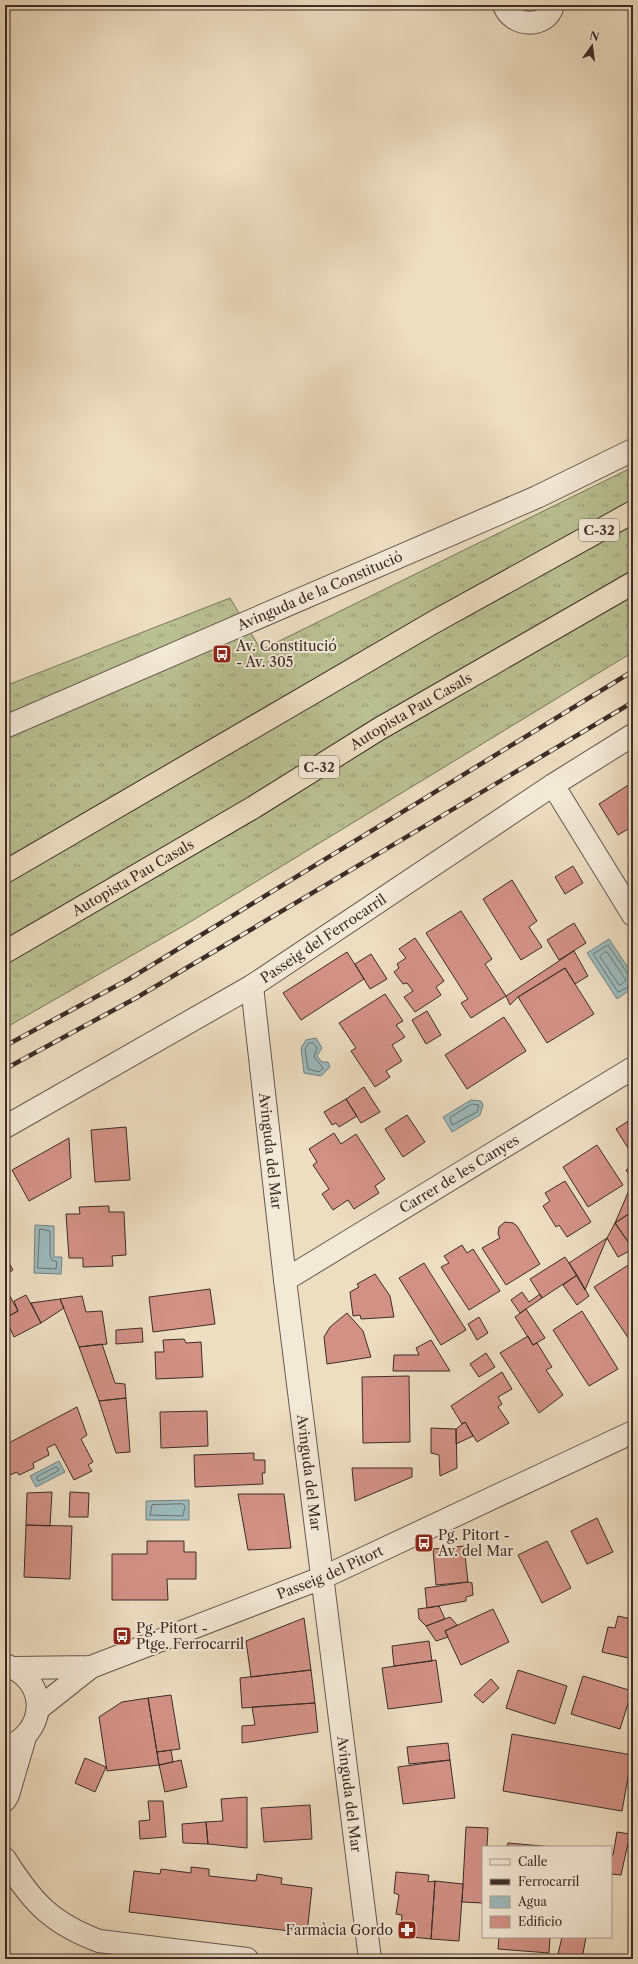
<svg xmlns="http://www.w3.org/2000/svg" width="638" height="1964" viewBox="0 0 638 1964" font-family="'Libre Caslon Text',serif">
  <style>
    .grass { fill: url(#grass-tufts); stroke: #7a765c }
    .water { fill: #9cbabc; stroke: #768180 }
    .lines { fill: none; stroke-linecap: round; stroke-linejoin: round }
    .shore { stroke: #6c7372; stroke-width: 1 }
    .building { fill: #d39186; stroke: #3c2c27 }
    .minor-casing { stroke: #68584e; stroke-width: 24 }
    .tertiary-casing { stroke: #68584e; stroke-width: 24 }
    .motorway-casing { stroke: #3c2c27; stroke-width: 24 }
    .minor { stroke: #f3e9d7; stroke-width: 22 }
    .tertiary { stroke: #f3e9d7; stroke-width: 22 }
    .motorway { stroke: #edddc1; stroke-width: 22 }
    .rail-casing { stroke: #3c2c27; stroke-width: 4.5 }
    .rail { stroke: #f3e9d7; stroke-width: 3; stroke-dasharray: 9; stroke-linecap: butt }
    .labels { text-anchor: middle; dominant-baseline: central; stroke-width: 4; stroke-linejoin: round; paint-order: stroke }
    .shield { fill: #f3e9d7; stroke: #73655c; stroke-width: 1 }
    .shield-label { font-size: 13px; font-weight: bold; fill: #3c2c27 }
    .street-label { font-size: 14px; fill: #3c2c27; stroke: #f3e9d7 }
    .poi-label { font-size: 14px; fill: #3c2c27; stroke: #f3e9d7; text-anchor: start }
  </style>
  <defs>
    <pattern id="grass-tufts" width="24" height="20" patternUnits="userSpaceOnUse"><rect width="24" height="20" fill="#b9c092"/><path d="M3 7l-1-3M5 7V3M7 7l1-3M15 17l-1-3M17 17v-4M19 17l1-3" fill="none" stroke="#989c77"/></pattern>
  </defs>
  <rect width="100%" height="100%" fill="#edddc1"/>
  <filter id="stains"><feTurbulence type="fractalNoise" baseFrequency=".005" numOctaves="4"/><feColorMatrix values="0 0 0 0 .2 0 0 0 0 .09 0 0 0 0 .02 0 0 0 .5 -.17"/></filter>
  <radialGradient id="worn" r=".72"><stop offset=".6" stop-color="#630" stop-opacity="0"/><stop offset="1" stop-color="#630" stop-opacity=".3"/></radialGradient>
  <path class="grass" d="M 633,467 L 633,652 L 185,925 L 5,1028 L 5,686 L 230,598 L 261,650 Z"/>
  <path class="water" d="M 609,939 L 633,975 L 633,988 L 617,999 L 587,953 Z
    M 316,1038 L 322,1048 L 317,1056 L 322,1062 L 328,1062 L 330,1067 L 321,1076 L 304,1073 L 301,1048 L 306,1040 Z
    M 471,1100 L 481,1101 L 483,1105 L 480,1115 L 452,1132 L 443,1117 Z
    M 35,1225 L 54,1226 L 54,1257 L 62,1257 L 61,1274 L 34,1273 Z
    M 59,1461 L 65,1472 L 36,1487 L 30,1476 Z
    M 189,1500 L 189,1520 L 146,1520 L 146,1501 Z"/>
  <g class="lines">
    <path class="shore" d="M 605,952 L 607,952 L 626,980 L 621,985 L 619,985 L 600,957 Z
      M 633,976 L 628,974 L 608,945 L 593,954 L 618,992 L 633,985
      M 313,1043 L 317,1048 L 314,1057 L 323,1068 L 319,1072 L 308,1069 L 305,1049 L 308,1044 Z
      M 472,1104 L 479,1105 L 477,1112 L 452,1125 L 450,1118 Z
      M 40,1229 L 50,1231 L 50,1256 L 52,1260 L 57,1262 L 56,1269 L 38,1268 Z
      M 56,1467 L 59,1469 L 58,1471 L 39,1481 L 37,1480 L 37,1477 Z
      M 183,1504 L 185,1506 L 183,1516 L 150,1515 L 152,1505 Z"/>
  </g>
  <path class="building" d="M 633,782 L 633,826 L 618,835 L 599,804 Z
    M 573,866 L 583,883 L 565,894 L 555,877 Z
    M 512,880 L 537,921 L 529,927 L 542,947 L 521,960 L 483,899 Z
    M 461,911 L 492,959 L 485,964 L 506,996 L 471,1018 L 461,1003 L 468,999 L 426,933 Z
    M 574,923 L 586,943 L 559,960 L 547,940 Z
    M 415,938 L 444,981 L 436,987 L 441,995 L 415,1012 L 404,997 L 413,991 L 407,983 L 403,984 L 394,972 L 399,968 L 397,964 L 406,958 L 399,949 Z
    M 574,951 L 588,976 L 575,984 L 565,968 L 518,997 L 510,1005 L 506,996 Z
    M 347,952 L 364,979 L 301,1020 L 283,993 Z
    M 371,954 L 387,979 L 370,989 L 355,964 Z
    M 565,968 L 594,1014 L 547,1043 L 518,997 Z
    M 385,994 L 403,1021 L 396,1025 L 405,1037 L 392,1045 L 402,1061 L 386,1071 L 390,1077 L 375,1087 L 351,1051 L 356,1048 L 339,1023 Z
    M 427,1011 L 441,1035 L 426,1044 L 412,1020 Z
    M 504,1017 L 526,1051 L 467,1089 L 445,1055 Z
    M 364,1087 L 380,1112 L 361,1123 L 346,1099 Z
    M 346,1099 L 357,1116 L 339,1127 L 336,1123 L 332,1125 L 324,1112 Z
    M 407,1115 L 425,1142 L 403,1157 L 385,1129 Z
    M 633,1118 L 633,1156 L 616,1129 Z
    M 126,1127 L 130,1180 L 95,1182 L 91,1130 Z
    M 334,1133 L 341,1144 L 356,1134 L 385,1179 L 375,1186 L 379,1193 L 354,1209 L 348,1200 L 333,1210 L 322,1194 L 329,1189 L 313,1165 L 317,1162 L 309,1149 Z
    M 69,1138 L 71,1178 L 29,1201 L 12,1170 Z
    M 597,1145 L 623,1185 L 588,1207 L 563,1167 Z
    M 633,1166 L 633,1181 L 626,1170 Z
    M 565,1181 L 591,1222 L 567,1237 L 559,1225 L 556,1227 L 543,1206 L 550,1201 L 545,1193 Z
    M 633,1181 L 633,1211 L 615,1223 Z
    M 109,1206 L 109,1212 L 124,1212 L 126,1255 L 112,1256 L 113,1266 L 83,1267 L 83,1258 L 69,1258 L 66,1214 L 80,1214 L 79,1207 Z
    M 633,1211 L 633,1249 L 615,1223 Z
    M 505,1222 L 513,1223 L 517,1226 L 540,1264 L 506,1285 L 482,1248 L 500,1238 L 498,1234 L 499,1227 Z
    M 615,1223 L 633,1249 L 618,1257 L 607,1238 Z
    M 607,1238 L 585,1290 L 569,1263 Z
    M 462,1245 L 467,1253 L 473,1249 L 500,1291 L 469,1310 L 441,1267 L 449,1263 L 444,1256 Z
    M 5,1256 L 13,1270 L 5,1275 Z
    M 565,1257 L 577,1275 L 542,1298 L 530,1279 Z
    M 633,1262 L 633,1345 L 594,1287 Z
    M 424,1263 L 466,1330 L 441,1345 L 399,1278 Z
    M 375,1274 L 390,1296 L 394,1317 L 361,1319 L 360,1315 L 353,1316 L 350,1292 L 359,1287 L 357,1284 Z
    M 577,1275 L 589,1296 L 577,1305 L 563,1285 Z
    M 5,1287 L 18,1311 L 5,1318 Z
    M 210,1289 L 215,1324 L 153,1332 L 149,1297 Z
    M 522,1292 L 529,1302 L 540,1294 L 542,1298 L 520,1313 L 511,1300 Z
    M 26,1295 L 41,1323 L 14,1337 L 5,1318 L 18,1311 L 14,1301 Z
    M 82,1296 L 86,1312 L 102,1311 L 107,1344 L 79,1347 L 60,1299 Z
    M 60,1299 L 64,1308 L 41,1323 L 31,1303 Z
    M 526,1309 L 545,1338 L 533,1345 L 515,1317 Z
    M 582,1311 L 618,1369 L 589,1386 L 553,1330 Z
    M 347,1313 L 363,1331 L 371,1357 L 327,1364 L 324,1337 L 330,1327 Z
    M 479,1317 L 488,1333 L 477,1340 L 468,1324 Z
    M 142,1328 L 143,1342 L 116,1344 L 116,1330 Z
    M 528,1336 L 533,1345 L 537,1343 L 552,1367 L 546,1370 L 563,1395 L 539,1413 L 500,1353 Z
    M 184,1339 L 186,1343 L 201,1342 L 203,1377 L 156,1379 L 155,1352 L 164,1352 L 163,1340 Z
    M 431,1340 L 450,1371 L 393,1371 L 394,1355 L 419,1355 L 416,1348 Z
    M 102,1344 L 115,1383 L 125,1384 L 126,1398 L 99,1401 L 79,1347 Z
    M 486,1353 L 495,1367 L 479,1377 L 470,1364 Z
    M 502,1372 L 512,1389 L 498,1397 L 502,1404 L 498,1407 L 509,1423 L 477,1442 L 465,1422 L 462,1424 L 451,1406 Z
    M 409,1376 L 410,1442 L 363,1443 L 362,1377 Z
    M 126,1398 L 130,1452 L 116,1453 L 99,1401 Z
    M 77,1407 L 87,1435 L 81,1439 L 93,1462 L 88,1465 L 92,1471 L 74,1480 L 55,1444 L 47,1448 L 49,1455 L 33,1463 L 34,1468 L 19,1475 L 17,1472 L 5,1477 L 5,1445 Z
    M 207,1411 L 208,1446 L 161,1448 L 160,1412 Z
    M 465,1422 L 473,1436 L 456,1444 L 456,1429 Z
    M 431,1428 L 456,1429 L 457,1468 L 440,1476 L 439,1455 L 431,1453 Z
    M 254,1453 L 254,1460 L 265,1460 L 265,1473 L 262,1473 L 263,1484 L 195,1487 L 194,1455 Z
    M 352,1468 L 412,1468 L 412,1477 L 355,1501 Z
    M 52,1492 L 50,1526 L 26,1525 L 27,1493 Z
    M 70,1492 L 89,1493 L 88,1517 L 69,1517 Z
    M 238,1494 L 284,1494 L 291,1548 L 248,1550 Z
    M 597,1518 L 613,1552 L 587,1564 L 571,1531 Z
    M 26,1525 L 72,1526 L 70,1579 L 24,1577 Z
    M 147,1541 L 184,1541 L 184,1552 L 196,1552 L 196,1579 L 167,1579 L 168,1600 L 112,1600 L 112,1554 L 147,1554 Z
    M 547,1541 L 571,1588 L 542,1603 L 518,1555 Z
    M 464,1546 L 468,1582 L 436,1585 L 433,1549 Z
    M 468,1582 L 472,1583 L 473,1595 L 466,1597 L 466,1601 L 427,1608 L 425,1588 Z
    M 439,1606 L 445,1619 L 426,1626 L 419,1619 L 418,1609 Z
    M 493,1609 L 509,1642 L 461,1665 L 445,1631 Z
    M 633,1611 L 633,1659 L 602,1652 L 608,1627 L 615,1628 L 618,1616 L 631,1619 Z
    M 450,1617 L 457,1625 L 445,1631 L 448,1637 L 436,1641 L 426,1626 Z
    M 304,1618 L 311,1670 L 251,1677 L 246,1641 Z
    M 429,1641 L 432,1661 L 394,1666 L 392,1646 Z
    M 436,1660 L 442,1702 L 388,1709 L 382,1668 Z
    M 311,1670 L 315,1703 L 242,1708 L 240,1678 Z
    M 518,1670 L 567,1686 L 555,1724 L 506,1708 Z
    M 583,1676 L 632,1691 L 620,1729 L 571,1714 Z
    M 491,1679 L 499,1688 L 483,1703 L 474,1695 Z
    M 171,1695 L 180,1749 L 157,1752 L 148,1698 Z
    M 148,1698 L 159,1765 L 107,1771 L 99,1717 L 122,1702 Z
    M 315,1703 L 318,1732 L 242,1743 L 242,1726 L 255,1725 L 252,1707 Z
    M 512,1734 L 632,1755 L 622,1811 L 503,1791 Z
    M 448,1743 L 450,1760 L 409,1764 L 407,1747 Z
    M 171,1750 L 173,1762 L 159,1765 L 157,1752 Z
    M 85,1758 L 106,1767 L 95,1792 L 75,1783 Z
    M 181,1760 L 187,1787 L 165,1792 L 159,1765 Z
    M 450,1760 L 455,1798 L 403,1804 L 398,1767 Z
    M 247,1797 L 247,1848 L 208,1844 L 206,1822 L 223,1821 L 221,1799 Z
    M 148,1801 L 163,1801 L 166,1837 L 140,1839 L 139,1821 L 150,1820 Z
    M 310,1805 L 312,1839 L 264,1842 L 261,1808 Z
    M 206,1822 L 208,1844 L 183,1843 L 182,1824 Z
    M 466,1827 L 488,1828 L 487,1847 L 483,1847 L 483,1903 L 462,1902 Z
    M 617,1832 L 630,1834 L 621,1875 L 611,1874 L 611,1855 L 613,1855 Z
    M 508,1843 L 554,1847 L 507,1847 Z
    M 191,1867 L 209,1869 L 209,1876 L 256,1881 L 257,1874 L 282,1878 L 281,1884 L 312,1888 L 307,1933 L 129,1912 L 134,1871 L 160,1874 L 161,1869 L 191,1873 Z
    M 396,1872 L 429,1875 L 428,1882 L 435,1881 L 431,1939 L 411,1937 L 401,1928 L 402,1915 L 396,1914 L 399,1895 L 394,1893 Z
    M 435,1881 L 463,1884 L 459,1941 L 431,1939 Z
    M 499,1937 L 550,1937 L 549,1953 L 498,1949 Z
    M 562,1937 L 586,1937 L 582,1959 L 558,1954 Z"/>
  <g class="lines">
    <defs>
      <g id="minor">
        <path d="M 504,5 C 511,27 547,30 553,5"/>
        <path d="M 553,785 L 633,915"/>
        <path id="s1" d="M 252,986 L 285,1280 L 370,1959"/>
        <path id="s2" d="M 5,1127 L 252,986 L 553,785 L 633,735"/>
        <path id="s3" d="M 285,1280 L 633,1068"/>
        <path id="s4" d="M 14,1668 L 91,1667 L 324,1577 L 633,1432"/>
        <path d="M 38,1709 L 91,1667"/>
        <path d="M 5,1748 C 46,1734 50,1682 8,1666"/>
        <path d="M 5,1800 L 8,1795 L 25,1737"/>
        <path d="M 5,1859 C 32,1902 51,1923 99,1941 L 247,1959"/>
      </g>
      <g id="tertiary">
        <path id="s5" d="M 5,727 L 537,497 L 633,450"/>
      </g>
      <g id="motorway">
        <path d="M 5,872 L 434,622 L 633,512"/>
        <path id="s6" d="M 5,952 L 254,807 L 379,729 L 633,583"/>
      </g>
    </defs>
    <use href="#minor" class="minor-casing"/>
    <use href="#tertiary" class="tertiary-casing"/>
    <use href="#motorway" class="motorway-casing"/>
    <use href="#minor" class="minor"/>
    <use href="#tertiary" class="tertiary"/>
    <use href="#motorway" class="motorway"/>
    <defs>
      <path id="rail" d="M 5,1046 L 129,979 L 633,671
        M 5,1069 L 136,998 L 633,702"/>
    </defs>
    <use href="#rail" class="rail-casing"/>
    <use href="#rail" class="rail"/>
  </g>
  <defs>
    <symbol id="bus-square" viewBox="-11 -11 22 22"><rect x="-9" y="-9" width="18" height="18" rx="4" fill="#8f2418" stroke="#f3e9d7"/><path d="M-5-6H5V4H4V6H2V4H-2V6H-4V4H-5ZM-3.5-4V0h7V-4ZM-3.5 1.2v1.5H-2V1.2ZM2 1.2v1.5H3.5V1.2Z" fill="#fff"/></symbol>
    <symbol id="pharmacy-square" viewBox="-11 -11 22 22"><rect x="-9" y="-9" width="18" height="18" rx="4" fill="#8f2418" stroke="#f3e9d7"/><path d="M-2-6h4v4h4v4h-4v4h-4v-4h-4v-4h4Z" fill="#fff"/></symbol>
  </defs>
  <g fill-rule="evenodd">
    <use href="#bus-square" x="211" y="643" width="22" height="22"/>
    <use href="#bus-square" x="413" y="1532" width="22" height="22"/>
    <use href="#bus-square" x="111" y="1625" width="22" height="22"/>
    <use href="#pharmacy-square" x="396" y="1919" width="22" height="22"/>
  </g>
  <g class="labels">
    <g class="shield">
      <rect x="579" y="519" width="40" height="22" rx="3"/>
      <rect x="299" y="756" width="40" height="22" rx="3"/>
    </g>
    <g class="shield-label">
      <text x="599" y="530">C-32</text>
      <text x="319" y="767">C-32</text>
    </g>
    <g class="street-label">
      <text stroke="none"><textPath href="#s5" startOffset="343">Avinguda de la Constitució</textPath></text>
      <text stroke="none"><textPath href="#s6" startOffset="472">Autopista Pau Casals</textPath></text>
      <text stroke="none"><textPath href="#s6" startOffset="148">Autopista Pau Casals</textPath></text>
      <text stroke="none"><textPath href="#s2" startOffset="370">Passeig del Ferrocarril</textPath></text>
      <text stroke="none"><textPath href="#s1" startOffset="166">Avinguda del Mar</textPath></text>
      <text stroke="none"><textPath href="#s3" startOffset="204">Carrer de les Canyes</textPath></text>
      <text stroke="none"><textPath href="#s1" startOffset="490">Avinguda del Mar</textPath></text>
      <text stroke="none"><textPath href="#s4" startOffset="334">Passeig del Pitort</textPath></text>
      <text stroke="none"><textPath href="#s1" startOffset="814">Avinguda del Mar</textPath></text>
    </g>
    <g class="poi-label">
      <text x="236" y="646">Av. Constitució<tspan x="236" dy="16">- Av. 305</tspan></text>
      <text x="438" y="1535">Pg. Pitort -<tspan x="438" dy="16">Av. del Mar</tspan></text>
      <text x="136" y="1628">Pg. Pitort -<tspan x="136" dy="16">Ptge. Ferrocarril</tspan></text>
      <text x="393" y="1930" text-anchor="end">Farmàcia Gordo</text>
    </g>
  </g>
  <rect width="638" height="1964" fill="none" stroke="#edddc1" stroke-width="20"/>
  <rect x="6" y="6" width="626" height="1952" fill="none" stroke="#3c2c27" stroke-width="2"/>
  <rect x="10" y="10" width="618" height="1944" fill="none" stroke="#3c2c27"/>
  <rect x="482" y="1846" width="130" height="92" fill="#f3e9d7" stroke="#aa9d91"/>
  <rect x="490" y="1859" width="20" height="6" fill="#f3e9d7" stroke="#aa9d91"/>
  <text x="518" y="1866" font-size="12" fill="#3c2c27">Calle</text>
  <rect x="490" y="1879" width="20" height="6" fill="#3c2c27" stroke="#aa9d91"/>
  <text x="518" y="1886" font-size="12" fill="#3c2c27">Ferrocarril</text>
  <rect x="490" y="1896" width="20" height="12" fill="#9cbabc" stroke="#aa9d91"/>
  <text x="518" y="1906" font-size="12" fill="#3c2c27">Agua</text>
  <rect x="490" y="1916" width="20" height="12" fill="#d39186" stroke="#aa9d91"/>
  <text x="518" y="1926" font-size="12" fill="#3c2c27">Edificio</text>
  <g transform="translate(592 46) rotate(14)" stroke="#f3e9d7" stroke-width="3" paint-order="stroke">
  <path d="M0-3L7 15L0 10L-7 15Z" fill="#3c2c27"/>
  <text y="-6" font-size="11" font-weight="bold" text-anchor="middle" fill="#3c2c27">N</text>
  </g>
  <rect width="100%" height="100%" filter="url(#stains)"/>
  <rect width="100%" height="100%" fill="url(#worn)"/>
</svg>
